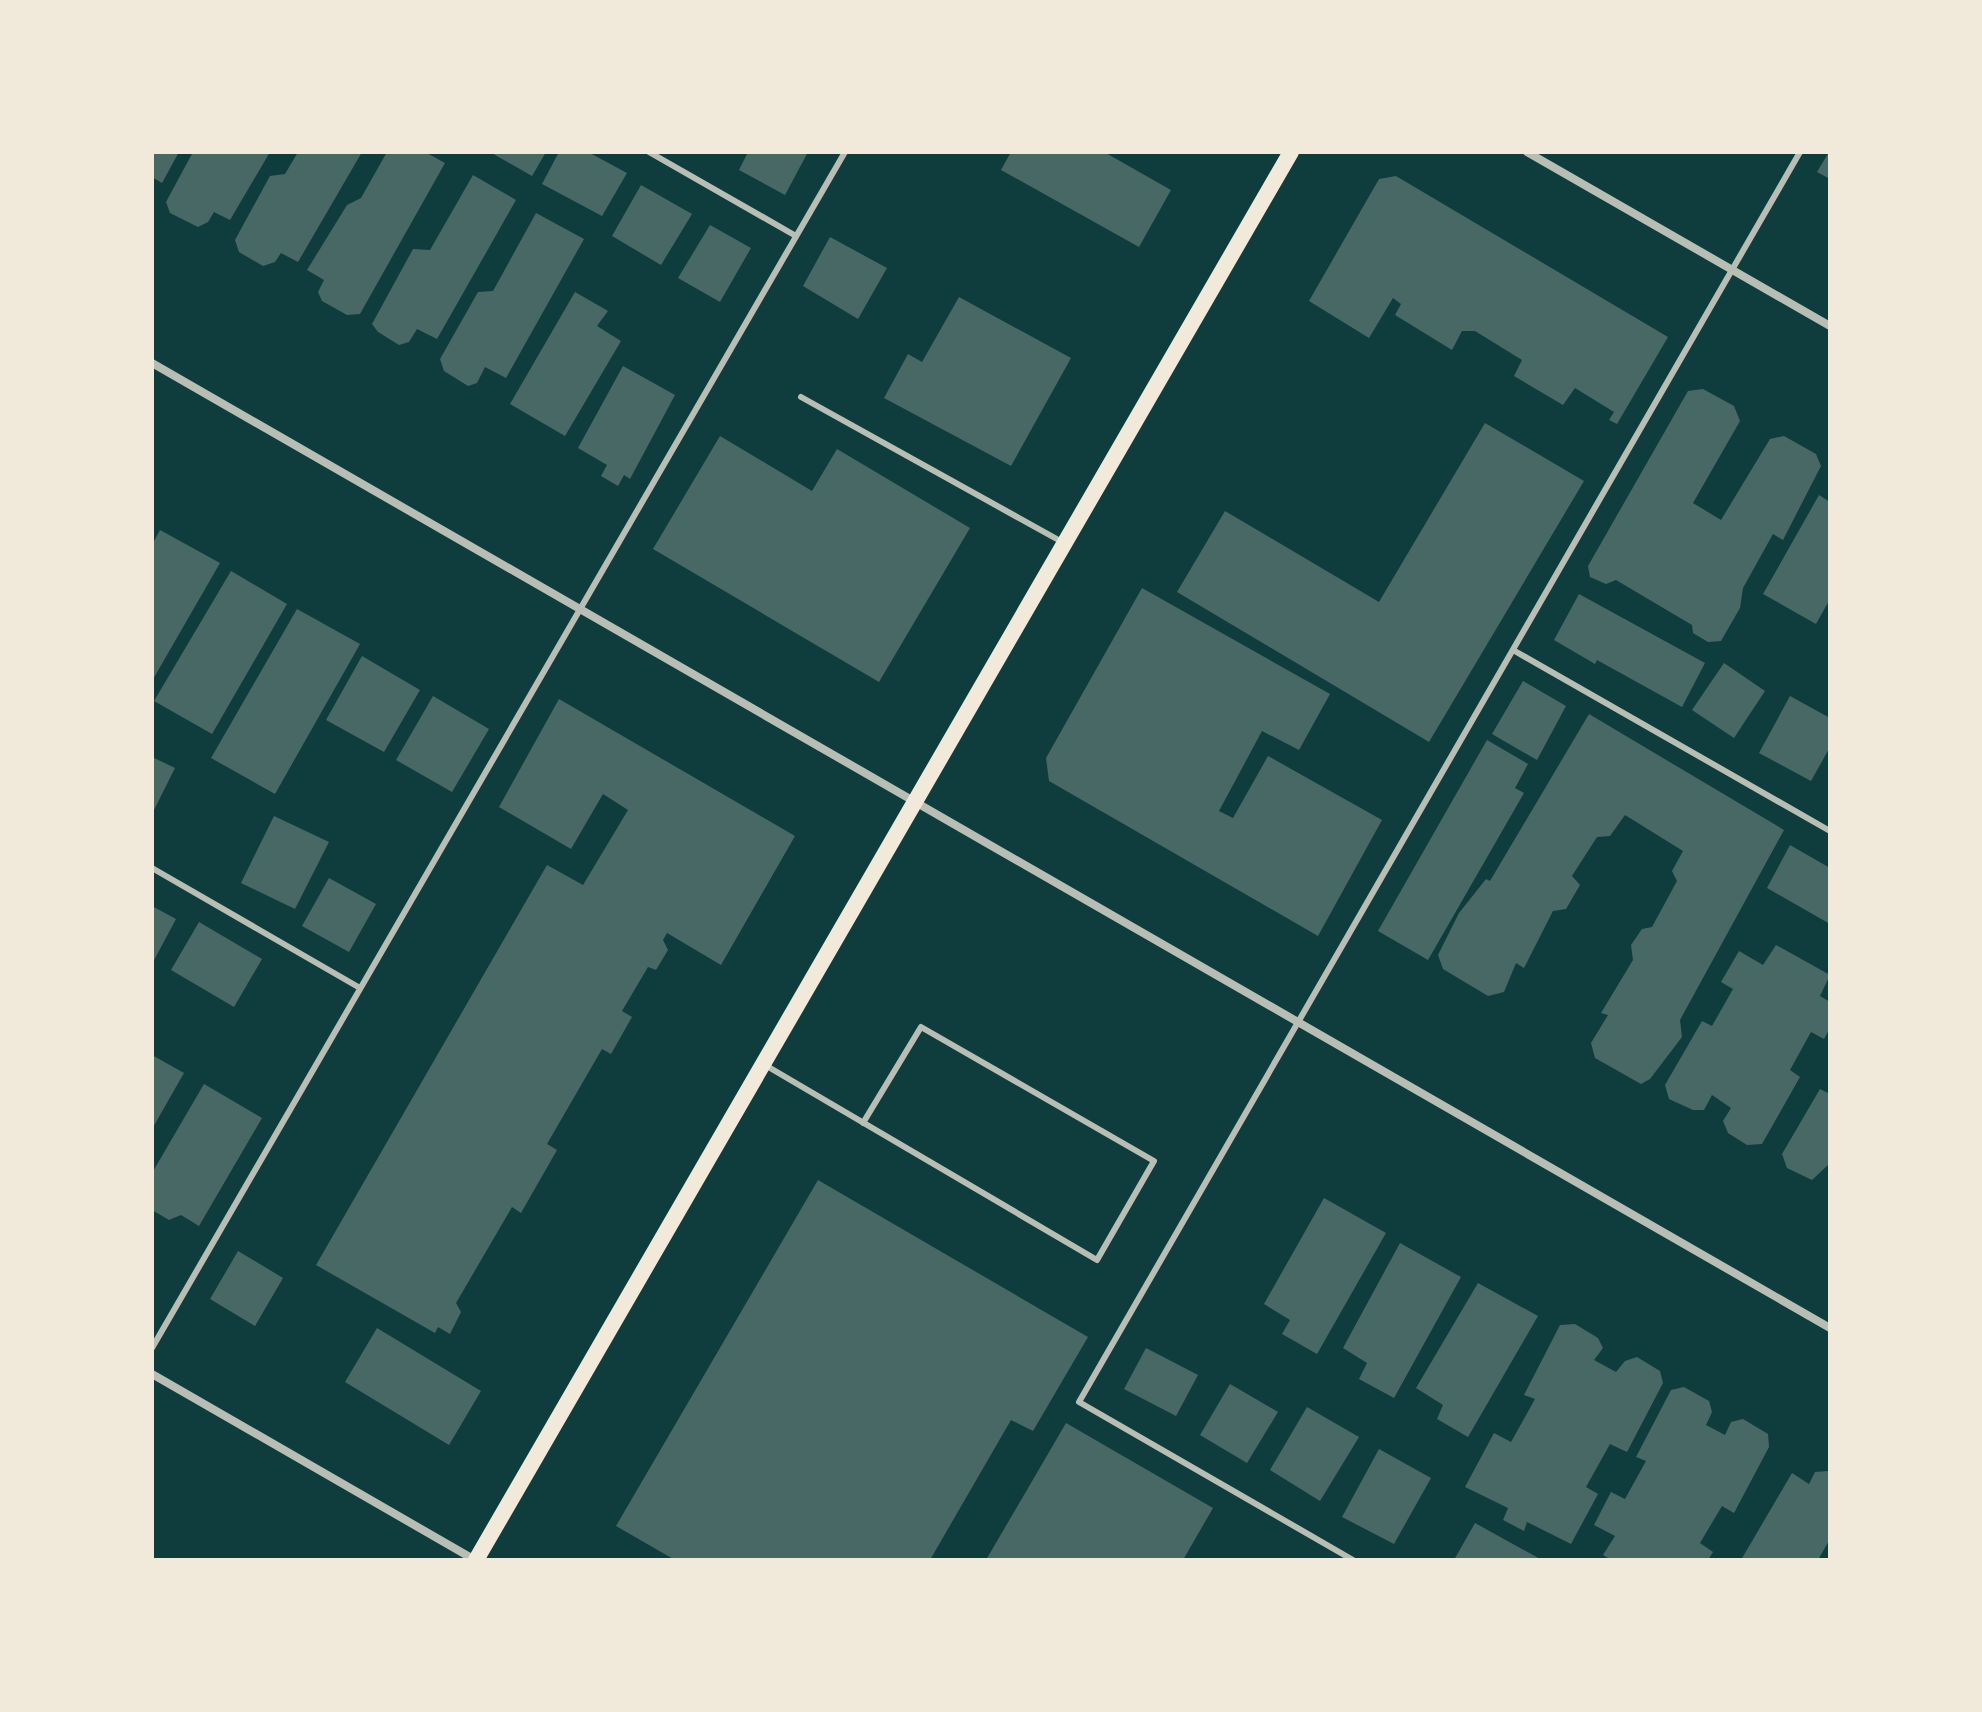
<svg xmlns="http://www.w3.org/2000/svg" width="1982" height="1712" viewBox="0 0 1982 1712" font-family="'Open Sans',sans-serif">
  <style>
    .building { fill: #486865 }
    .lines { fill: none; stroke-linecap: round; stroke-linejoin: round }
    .service { stroke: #b8beb3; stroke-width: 6 }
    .minor { stroke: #b8beb3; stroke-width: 8 }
    .secondary { stroke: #f1e9da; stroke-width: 16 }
  </style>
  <rect width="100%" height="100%" fill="#0f3d3e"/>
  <path class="building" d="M 152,152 L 179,152 L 162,183 L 152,177 Z
    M 193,152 L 270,152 L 230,220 L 214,212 L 208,222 L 198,227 L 170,213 L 166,202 Z
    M 298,152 L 362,152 L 298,262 L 281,253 L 275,262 L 263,266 L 239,252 L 235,240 L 270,176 L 285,174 Z
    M 387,152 L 425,152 L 445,163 L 360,314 L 347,315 L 322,301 L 318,292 L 324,280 L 307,270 L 347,205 L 361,198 Z
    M 490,152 L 546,152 L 532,176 Z
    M 559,152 L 588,152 L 627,173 L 602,216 L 542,184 Z
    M 748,152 L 808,152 L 785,195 L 739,170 Z
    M 1011,152 L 1104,152 L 1171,190 L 1139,247 L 1001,170 Z
    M 1829,152 L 1830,152 L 1830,179 L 1817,172 Z
    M 473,175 L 516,200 L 437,339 L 417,329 L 409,342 L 399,345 L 378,332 L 372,324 L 413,249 L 430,250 Z
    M 1396,176 L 1668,337 L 1617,424 L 1609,420 L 1614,412 L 1575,388 L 1563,405 L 1514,376 L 1522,360 L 1475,331 L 1462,331 L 1452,350 L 1395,315 L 1401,304 L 1393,298 L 1369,338 L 1309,301 L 1379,179 Z
    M 641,185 L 692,214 L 661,265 L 612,236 Z
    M 536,213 L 584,239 L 506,378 L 485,367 L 477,383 L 468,386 L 444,371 L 440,359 L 478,292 L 493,291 Z
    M 710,225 L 751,248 L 720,302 L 678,278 Z
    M 830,237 L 887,268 L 858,319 L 803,286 Z
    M 575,292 L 608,311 L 597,326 L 621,341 L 565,436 L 510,404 Z
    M 959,297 L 1071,358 L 1011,466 L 884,398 L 908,354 L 922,362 Z
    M 623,366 L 675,395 L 630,479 L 624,475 L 618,486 L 601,476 L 607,465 L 578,448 Z
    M 1703,389 L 1734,406 L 1740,421 L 1693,503 L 1721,520 L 1770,439 L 1784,436 L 1816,454 L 1821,466 L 1783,540 L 1773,534 L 1743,588 L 1740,608 L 1721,641 L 1708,642 L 1693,633 L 1692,625 L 1616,580 L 1606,584 L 1590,577 L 1588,566 L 1688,391 Z
    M 1485,423 L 1584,481 L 1429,742 L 1177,592 L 1225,511 L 1379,602 Z
    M 720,436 L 812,491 L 837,449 L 970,528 L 879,682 L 653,549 Z
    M 1819,495 L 1830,502 L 1830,599 L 1816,624 L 1763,594 Z
    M 160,530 L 220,563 L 152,681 L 152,545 Z
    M 231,571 L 287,604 L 212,734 L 154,701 Z
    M 1142,588 L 1330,694 L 1299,750 L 1262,731 L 1219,811 L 1233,818 L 1268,756 L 1382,820 L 1318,936 L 1049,781 L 1046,758 Z
    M 1579,594 L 1705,663 L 1682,707 L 1597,660 L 1595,664 L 1554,640 Z
    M 297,609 L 360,644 L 275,794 L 211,758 Z
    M 362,656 L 420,690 L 384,752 L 326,720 Z
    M 1724,663 L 1765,691 L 1734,738 L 1692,710 Z
    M 1523,681 L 1566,706 L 1537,760 L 1492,734 Z
    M 433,696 L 489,729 L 452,792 L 396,760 Z
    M 1790,696 L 1830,718 L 1830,747 L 1811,781 L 1759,753 Z
    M 559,699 L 795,836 L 721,965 L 667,933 L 663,940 L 668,950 L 656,970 L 648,967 L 622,1011 L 632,1017 L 611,1054 L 602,1049 L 547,1144 L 557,1150 L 521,1213 L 512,1207 L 456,1303 L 461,1312 L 450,1334 L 438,1327 L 435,1333 L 316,1265 L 547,865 L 583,885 L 628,810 L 603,794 L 571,849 L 499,807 Z
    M 1589,714 L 1784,830 L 1680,1020 L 1682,1037 L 1650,1079 L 1641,1084 L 1595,1058 L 1591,1043 L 1608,1015 L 1601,1013 L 1633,960 L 1631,945 L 1642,929 L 1652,927 L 1677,881 L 1672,871 L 1683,851 L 1625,815 L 1610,836 L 1597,837 L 1572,876 L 1580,885 L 1566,909 L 1553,911 L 1524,968 L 1516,963 L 1504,992 L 1488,996 L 1443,969 L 1438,955 L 1459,913 L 1486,879 L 1490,881 Z
    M 1487,740 L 1528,764 L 1515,788 L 1524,793 L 1428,960 L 1378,931 Z
    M 152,757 L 175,768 L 152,814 Z
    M 274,816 L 329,842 L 295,909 L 241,883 Z
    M 1790,845 L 1830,868 L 1830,924 L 1767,888 Z
    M 329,878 L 376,904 L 349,952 L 302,926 Z
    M 152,906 L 176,919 L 152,964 Z
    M 199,922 L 262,959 L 234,1007 L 171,970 Z
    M 1776,945 L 1830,975 L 1820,996 L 1830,1002 L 1830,1028 L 1824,1039 L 1811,1032 L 1790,1070 L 1800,1077 L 1762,1144 L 1747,1145 L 1728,1133 L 1723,1121 L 1731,1108 L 1712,1095 L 1704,1110 L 1693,1110 L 1669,1099 L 1665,1085 L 1702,1021 L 1712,1026 L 1733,989 L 1721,982 L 1739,951 L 1763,965 Z
    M 152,1055 L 184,1073 L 152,1129 Z
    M 204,1084 L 262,1118 L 199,1226 L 181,1215 L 169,1220 L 152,1210 L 152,1173 Z
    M 1820,1089 L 1830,1094 L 1830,1166 L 1828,1165 L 1812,1180 L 1787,1168 L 1782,1154 Z
    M 818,1180 L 1088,1337 L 1033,1431 L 1011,1420 L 930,1560 L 675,1560 L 616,1526 Z
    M 1324,1198 L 1386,1233 L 1317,1354 L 1282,1334 L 1290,1320 L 1264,1304 Z
    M 1400,1243 L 1461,1277 L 1394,1398 L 1359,1379 L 1367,1363 L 1343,1348 Z
    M 238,1251 L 283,1278 L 255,1326 L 210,1299 Z
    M 1478,1283 L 1538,1316 L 1468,1437 L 1437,1419 L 1443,1405 L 1416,1388 Z
    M 1575,1324 L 1598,1338 L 1603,1348 L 1594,1360 L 1616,1372 L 1625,1361 L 1637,1357 L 1660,1371 L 1663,1383 L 1627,1452 L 1610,1444 L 1586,1487 L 1598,1494 L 1571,1544 L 1527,1522 L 1524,1531 L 1503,1520 L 1508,1508 L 1465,1487 L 1494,1433 L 1511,1442 L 1535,1399 L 1524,1395 L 1560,1325 Z
    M 377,1328 L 481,1391 L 449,1445 L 345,1382 Z
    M 1146,1348 L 1198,1375 L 1176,1416 L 1124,1389 Z
    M 1230,1384 L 1278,1412 L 1247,1463 L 1200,1435 Z
    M 1684,1387 L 1709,1401 L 1712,1412 L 1706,1425 L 1725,1435 L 1731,1422 L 1743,1419 L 1768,1434 L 1769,1447 L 1734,1513 L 1722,1506 L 1700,1543 L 1713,1552 L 1708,1560 L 1611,1560 L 1603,1555 L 1615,1536 L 1594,1525 L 1611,1492 L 1625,1499 L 1646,1461 L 1636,1457 L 1671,1390 Z
    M 1307,1407 L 1359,1437 L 1320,1501 L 1270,1470 Z
    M 1066,1423 L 1213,1508 L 1183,1560 L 986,1560 Z
    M 1379,1449 L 1431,1478 L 1394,1544 L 1342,1517 Z
    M 1828,1471 L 1830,1472 L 1830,1539 L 1818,1560 L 1741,1560 L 1792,1473 L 1809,1484 L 1815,1472 Z
    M 1475,1523 L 1542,1560 L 1454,1560 Z"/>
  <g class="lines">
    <path class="service" d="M 649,152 L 796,236
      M 801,397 L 1064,543
      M 1513,650 L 1830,831
      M 152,868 L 360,988
      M 765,1065 L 1097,1260 L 1154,1161 L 921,1027 L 863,1123
      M 152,1348 L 845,152
      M 1353,1560 L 1079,1402 L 1800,152"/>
    <path class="minor" d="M 1527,152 L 1830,326
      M 152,363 L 1830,1328
      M 152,1374 L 475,1560"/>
    <path class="secondary" d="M 476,1560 L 1291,152"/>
  </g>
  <rect width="1982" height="1712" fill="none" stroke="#f1e9da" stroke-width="308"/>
</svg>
